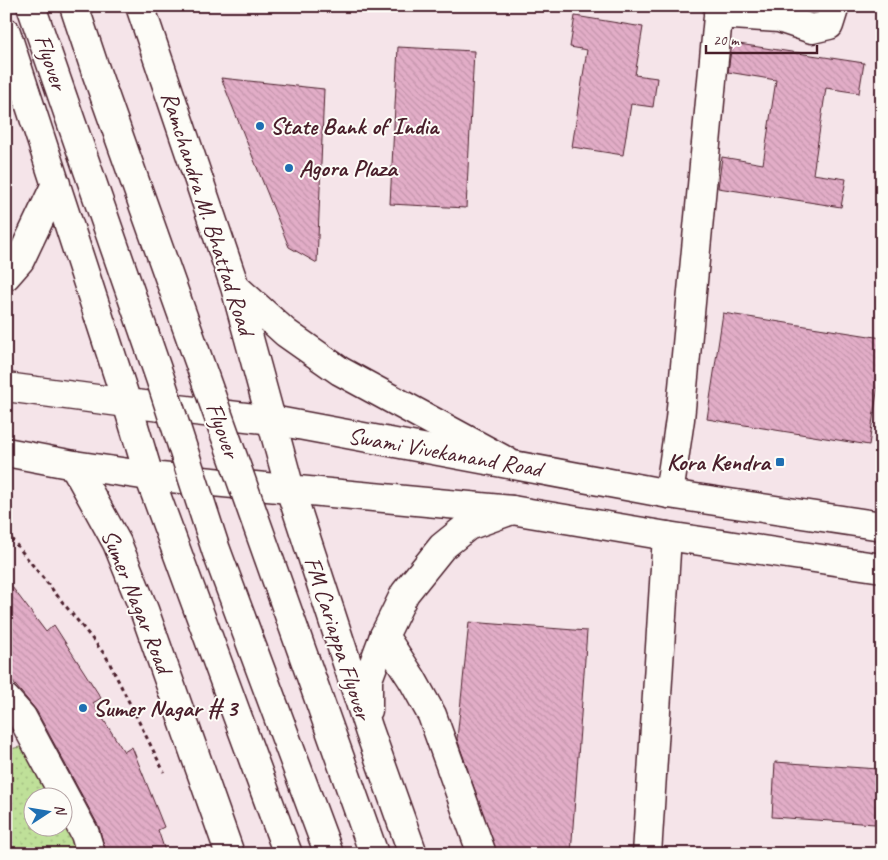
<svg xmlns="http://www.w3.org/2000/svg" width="888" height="860" viewBox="0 0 888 860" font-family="Caveat,sans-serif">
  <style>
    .park { fill: url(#park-dots); stroke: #848062 }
    .building { fill: url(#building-back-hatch); stroke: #4a1f2b }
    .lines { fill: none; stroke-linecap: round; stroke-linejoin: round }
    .minor-casing { stroke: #4a1f2b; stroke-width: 31 }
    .secondary-casing { stroke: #4a1f2b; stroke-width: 31 }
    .primary-casing { stroke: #4a1f2b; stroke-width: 31 }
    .path { stroke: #4a1f2b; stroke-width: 3; stroke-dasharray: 4 4; stroke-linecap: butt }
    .minor { stroke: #fdfcf7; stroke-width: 28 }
    .secondary { stroke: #fdfcf7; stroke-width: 28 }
    .primary { stroke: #fdfcf7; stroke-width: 28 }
    .secondary-bridge-casing { stroke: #4a1f2b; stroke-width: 31; stroke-linecap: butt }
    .secondary-bridge { stroke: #fdfcf7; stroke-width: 28 }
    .poi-dot { fill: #1f6fb2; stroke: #fdfcf7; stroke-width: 2 }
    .labels { text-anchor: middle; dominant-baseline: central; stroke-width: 4; stroke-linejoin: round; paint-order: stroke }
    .street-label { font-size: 24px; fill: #4a1f2b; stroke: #fdfcf7 }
    .poi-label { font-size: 24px; font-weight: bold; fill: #4a1f2b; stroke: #fdfcf7; text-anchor: start }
  </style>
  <defs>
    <pattern id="park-dots" width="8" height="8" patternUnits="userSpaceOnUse" patternTransform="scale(1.25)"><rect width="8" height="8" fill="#bfe099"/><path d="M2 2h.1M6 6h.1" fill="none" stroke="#a6c084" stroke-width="1.8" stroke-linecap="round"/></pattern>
    <pattern id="building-back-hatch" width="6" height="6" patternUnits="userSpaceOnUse" patternTransform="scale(1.25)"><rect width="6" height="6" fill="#e2adc7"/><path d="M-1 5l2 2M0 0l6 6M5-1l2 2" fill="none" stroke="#c394ab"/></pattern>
  </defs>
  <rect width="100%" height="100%" fill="#f5e4e9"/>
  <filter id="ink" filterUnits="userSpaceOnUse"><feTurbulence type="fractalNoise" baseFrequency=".02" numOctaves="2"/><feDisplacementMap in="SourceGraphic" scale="10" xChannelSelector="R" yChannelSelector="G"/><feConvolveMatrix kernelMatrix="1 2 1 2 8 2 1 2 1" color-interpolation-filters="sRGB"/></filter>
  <g filter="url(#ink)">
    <path class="park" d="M 24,746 L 53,797 L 32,798 L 32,828 L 62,828 L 63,814 L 83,854 L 6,854 L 6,750 Z"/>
    <path class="building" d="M 575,16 L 643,27 L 635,75 L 657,78 L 653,107 L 631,104 L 623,155 L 572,147 L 587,50 L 570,47 Z
      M 732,43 L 864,63 L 859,93 L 826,88 L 813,174 L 846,179 L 841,207 L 718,188 L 722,157 L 763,164 L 776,80 L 728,72 Z
      M 398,47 L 474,51 L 466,208 L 390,204 Z
      M 221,78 L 324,89 L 317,263 L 289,247 Z
      M 723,313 L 882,338 L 882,359 L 869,445 L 707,419 Z
      M 6,579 L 46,632 L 54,625 L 101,698 L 93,703 L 124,752 L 132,747 L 164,827 L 158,830 L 166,854 L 106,854 L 99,827 L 36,710 L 6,674 Z
      M 469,622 L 587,631 L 571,854 L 497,854 L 457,739 Z
      M 775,762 L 878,769 L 875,824 L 772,817 Z"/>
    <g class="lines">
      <defs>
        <path id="minor" d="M 718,14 L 779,18 L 812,29 L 829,25 L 835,6
          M 74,465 L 117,543 L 144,610 L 230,854
          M 669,494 L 680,419 L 719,6
          M 384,636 L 412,679 L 432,715 L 482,854
          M 6,699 L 22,717 L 85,834 L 91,854
          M 647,854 L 667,536"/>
        <path id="secondary" d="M 140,6 L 235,287 L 290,489 L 369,730 L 413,854
          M 6,32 L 127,403 L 149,476 L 288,854
          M 6,276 L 20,260 L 56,184
          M 235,287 L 286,333 L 340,371 L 506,461
          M 368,710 L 368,679 L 384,636 L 405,593 L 442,547 L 468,526 L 512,510"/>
        <path id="primary" d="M 6,387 L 127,403 L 272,420 L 669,494 L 882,526
          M 6,452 L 74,465 L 149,476 L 512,510 L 667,536 L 882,568"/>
      </defs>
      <use href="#minor" class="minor-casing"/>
      <use href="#secondary" class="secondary-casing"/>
      <use href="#primary" class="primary-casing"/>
      <path class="path" d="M 6,532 L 106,656 L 164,772"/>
      <use href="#minor" class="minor"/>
      <use href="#secondary" class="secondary"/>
      <use href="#primary" class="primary"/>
      <defs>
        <path id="secondary-bridge" d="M 31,6 L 160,378 L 216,550 L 329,854
          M 74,6 L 95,69 L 374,854"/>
      </defs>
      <use href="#secondary-bridge" class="secondary-bridge-casing"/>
      <use href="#secondary-bridge" class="secondary-bridge"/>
    </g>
  </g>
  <g class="poi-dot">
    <circle cx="260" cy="126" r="5"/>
    <circle cx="289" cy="168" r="5"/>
    <rect x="775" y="457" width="10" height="10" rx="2.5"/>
    <circle cx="83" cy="708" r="5"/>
  </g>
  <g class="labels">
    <g class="street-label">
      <text transform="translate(51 62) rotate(71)">Flyover</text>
      <text transform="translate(208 213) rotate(72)">Ramchandra M. Bhattad Road</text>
      <text transform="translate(223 430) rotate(70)">Flyover</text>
      <text transform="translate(445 452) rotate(10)">Swami Vivekanand Road</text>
      <text transform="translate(137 601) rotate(68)">Sumer Nagar Road</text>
      <text transform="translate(338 638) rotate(72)">FM Cariappa Flyover</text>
    </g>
    <g class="poi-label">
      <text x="270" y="126">State Bank of India</text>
      <text x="299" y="168">Agora Plaza</text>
      <text x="770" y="462" text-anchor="end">Kora Kendra</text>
      <text x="93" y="708">Sumer Nagar # 3</text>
    </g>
  </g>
  <rect width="888" height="860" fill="none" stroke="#fdfcf7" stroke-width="25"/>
  <rect x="12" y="12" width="863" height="835" fill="none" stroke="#4a1f2b" stroke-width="2" filter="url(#ink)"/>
  <g transform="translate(48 812) rotate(78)"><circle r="24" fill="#fdfcf7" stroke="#b5a4a5"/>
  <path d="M0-4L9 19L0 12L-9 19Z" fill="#1f6fb2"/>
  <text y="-8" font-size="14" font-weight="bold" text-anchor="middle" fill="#4a1f2b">N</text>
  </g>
  <path d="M706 45v8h111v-8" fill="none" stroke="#4a1f2b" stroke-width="2.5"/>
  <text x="713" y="45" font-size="15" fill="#4a1f2b" stroke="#fdfcf7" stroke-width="4" paint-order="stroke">20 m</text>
</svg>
